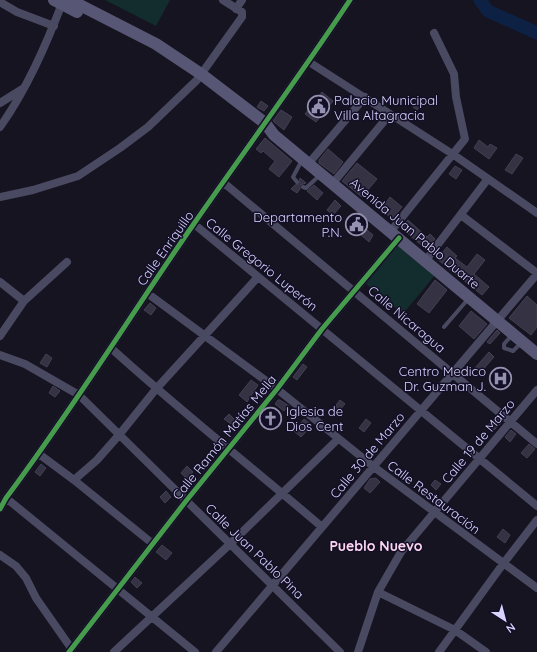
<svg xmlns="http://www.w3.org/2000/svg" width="537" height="652" viewBox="0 0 537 652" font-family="Quicksand,sans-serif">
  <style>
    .green { fill: #132c2d }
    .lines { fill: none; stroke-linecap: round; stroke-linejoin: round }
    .river { stroke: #0d2144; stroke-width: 13 }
    .building { fill: #343243; stroke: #433f54 }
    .lane { stroke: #4a4962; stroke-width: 4 }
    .street { stroke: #4a4962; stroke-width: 8 }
    .secondary { stroke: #575674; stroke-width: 12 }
    .cycleway-casing { stroke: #130f26; stroke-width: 8 }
    .cycleway { stroke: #469c4c; stroke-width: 5 }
    .labels { text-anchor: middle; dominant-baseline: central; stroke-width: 3; stroke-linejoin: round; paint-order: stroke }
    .poi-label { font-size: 13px; fill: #d9d4ff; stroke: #130f26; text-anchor: start }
    .street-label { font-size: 13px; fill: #d9d4ff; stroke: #130f26 }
    .neighbourhood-label { font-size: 14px; font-weight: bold; fill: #ffd6f0; stroke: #130f26 }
  </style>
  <rect width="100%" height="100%" fill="#161421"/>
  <path class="green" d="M 105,0 L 170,0 L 156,26 Z
    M 399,244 L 436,274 L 403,314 L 366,284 Z"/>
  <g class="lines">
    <path class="river" d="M 480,0 L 488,11 L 537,33"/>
  </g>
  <path class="building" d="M 322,92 L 333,101 L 316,122 L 305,114 Z
    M 418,99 L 423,102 L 417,110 L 413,107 Z
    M 261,101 L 268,106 L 264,111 L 257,107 Z
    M 281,110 L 292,117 L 284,130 L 273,121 Z
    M 265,138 L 292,161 L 279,177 L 269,169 L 275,161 L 263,151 L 261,153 L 256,149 Z
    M 479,140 L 488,147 L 490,144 L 497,148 L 489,159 L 474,148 Z
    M 328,149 L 343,162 L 334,174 L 319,163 L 319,160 Z
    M 516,154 L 523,158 L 512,174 L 505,170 Z
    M 357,163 L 377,179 L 362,197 L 342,181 Z
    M 455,166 L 462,170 L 456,179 L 449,174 Z
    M 300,178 L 306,183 L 300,185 L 300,189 L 297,193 L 291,189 L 295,185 L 299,184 Z
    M 314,185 L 323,193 L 317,200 L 307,191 Z
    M 390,197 L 402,207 L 392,219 L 381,209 Z
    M 335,200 L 341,206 L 333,215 L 327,210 Z
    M 357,217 L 363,222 L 361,225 L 373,235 L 369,242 L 350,225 Z
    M 408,220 L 427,237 L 430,234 L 435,239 L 427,250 L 401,228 Z
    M 447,247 L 457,256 L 455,258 L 467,267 L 477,254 L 485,260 L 474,274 L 489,287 L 482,295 L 437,259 Z
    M 435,280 L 447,290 L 429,313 L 417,304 Z
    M 527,296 L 537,305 L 537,327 L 531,335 L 509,318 Z
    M 150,303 L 156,308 L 151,315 L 144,310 Z
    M 471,311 L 487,324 L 474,339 L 459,326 Z
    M 497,330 L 500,333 L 490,344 L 487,342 Z
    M 489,352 L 494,357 L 480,373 L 475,368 Z
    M 46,354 L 52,358 L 47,367 L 40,363 Z
    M 303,364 L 307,367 L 297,380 L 293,377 Z
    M 503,367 L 512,375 L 500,389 L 491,381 Z
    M 251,380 L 258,385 L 247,402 L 239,395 Z
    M 53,386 L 60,391 L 55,397 L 49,393 Z
    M 278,400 L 280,400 L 289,406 L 284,411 L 275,404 Z
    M 340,400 L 345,404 L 338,412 L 333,409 Z
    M 269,412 L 278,420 L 274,425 L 265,417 Z
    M 229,414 L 235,420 L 231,424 L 224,419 Z
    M 496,417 L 502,422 L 494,430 L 488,425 Z
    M 304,419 L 312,425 L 301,437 L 294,431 Z
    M 366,419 L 371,423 L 364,432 L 359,428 Z
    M 511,430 L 516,434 L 510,442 L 505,437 Z
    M 529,444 L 535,449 L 527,458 L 521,453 Z
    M 41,464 L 46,468 L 40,476 L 35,472 Z
    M 187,466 L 193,472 L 187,479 L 181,473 Z
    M 376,478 L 380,482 L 370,493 L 364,488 L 370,479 Z
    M 435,480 L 441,484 L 436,490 L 431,485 Z
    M 166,491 L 171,497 L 165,503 L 160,497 Z
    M 503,529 L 510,535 L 505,543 L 497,537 Z
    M 162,545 L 172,553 L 166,560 L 156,552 Z
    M 135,577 L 142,583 L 137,588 L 131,582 Z"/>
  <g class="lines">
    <path class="lane" d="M 297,182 L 293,177 L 302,160
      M 303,187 L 306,188 L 320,175
      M 444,327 L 469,298
      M 513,334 L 504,344 L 504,348 L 513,351 L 522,342"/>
    <path class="street" d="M 0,2 L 17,12 L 54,26
      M 236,9 L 242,0
      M 309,62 L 454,155 L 537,213
      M 0,103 L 24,88
      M 0,127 C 27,89 46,45 63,1
      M 309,163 L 365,97
      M 224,183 L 537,444
      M 333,183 L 390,114
      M 0,197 L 33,190 L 78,176 L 120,148 L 148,127 L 197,80 L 242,17 L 242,12 L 223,0
      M 461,215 L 537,273
      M 194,224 L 537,506
      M 391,231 L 465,139 L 456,97 L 454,74 L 434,33
      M 426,260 L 487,180
      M 0,282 L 24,301
      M 147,293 L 277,389 L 374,467 L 537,588
      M 0,336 L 24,301 L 67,262
      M 111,348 C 179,410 252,467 322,527
      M 0,355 L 25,364 L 79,395 L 340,652
      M 39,454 L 74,480 L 153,544
      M 74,480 L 97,460 L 119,435 L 156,389 L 258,277
      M 6,498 L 195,652
      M 0,509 L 6,498 C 72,410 130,316 193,225 C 245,150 300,76 350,0
      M 0,555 L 16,566 L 26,578 L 36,598 L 71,648
      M 378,592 L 455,630 L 486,652
      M 69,652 L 186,501 L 277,389 L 322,329 L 399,238
      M 114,652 L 230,544 L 338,439
      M 216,652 L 537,274
      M 358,652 L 378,592 L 401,552 L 537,390
      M 439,652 L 503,564 L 537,520"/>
    <path class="secondary" d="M 54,0 L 77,12
      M 70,0 L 156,44 L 201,74 L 265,123 L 274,135 L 537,354"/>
    <defs>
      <path id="cycleway" d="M 0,509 L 6,498 C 72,410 130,316 193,225 C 245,150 300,76 350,0
        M 69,652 L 186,501 L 277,389 L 322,329 L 399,238"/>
    </defs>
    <use href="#cycleway" class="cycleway-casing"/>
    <use href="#cycleway" class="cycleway"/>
  </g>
  <defs>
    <symbol id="civic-ring" viewBox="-11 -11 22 22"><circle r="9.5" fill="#130f26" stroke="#9591b1" stroke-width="1.5"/><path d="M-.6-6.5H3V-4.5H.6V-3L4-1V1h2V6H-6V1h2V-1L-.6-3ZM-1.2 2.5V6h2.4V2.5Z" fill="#9591b1"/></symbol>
    <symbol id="hospital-ring" viewBox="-11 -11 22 22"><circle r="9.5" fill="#130f26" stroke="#9591b1" stroke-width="1.5"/><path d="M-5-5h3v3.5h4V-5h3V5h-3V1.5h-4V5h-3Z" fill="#9591b1"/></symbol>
    <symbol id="church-ring" viewBox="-11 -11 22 22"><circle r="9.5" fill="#130f26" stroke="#9591b1" stroke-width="1.5"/><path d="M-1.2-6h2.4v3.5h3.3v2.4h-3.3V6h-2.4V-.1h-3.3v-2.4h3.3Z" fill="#9591b1"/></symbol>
  </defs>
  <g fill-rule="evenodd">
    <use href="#civic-ring" x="306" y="94" width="25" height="25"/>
    <use href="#civic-ring" x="344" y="212" width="25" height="25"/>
    <use href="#hospital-ring" x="488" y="366" width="25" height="25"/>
    <use href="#church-ring" x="258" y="406" width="25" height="25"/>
  </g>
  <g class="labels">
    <g class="poi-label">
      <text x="334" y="100">Palacio Municipal<tspan x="334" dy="15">Villa Altagracia</tspan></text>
      <text x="342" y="217" text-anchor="end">Departamento<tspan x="342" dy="15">P.N.</tspan></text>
      <text x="486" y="371" text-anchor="end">Centro Medico<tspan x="486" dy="15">Dr. Guzman J.</tspan></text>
      <text x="286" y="411">Iglesia de<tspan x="286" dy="15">Dios Cent</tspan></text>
    </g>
    <g class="street-label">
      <text transform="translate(415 233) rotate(40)">Avenida Juan Pablo Duarte</text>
      <text transform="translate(165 248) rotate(-55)">Calle Enriquillo</text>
      <text transform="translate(262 264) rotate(39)">Calle Gregorio Luperón</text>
      <text transform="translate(407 319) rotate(40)">Calle Nicaragua</text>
      <text transform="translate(224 437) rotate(-51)">Calle Ramón Matías Mella</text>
      <text transform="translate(478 441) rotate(-50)">Calle 19 de Marzo</text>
      <text transform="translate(367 455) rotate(-50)">Calle 30 de Marzo</text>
      <text transform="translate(434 497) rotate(37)">Calle Restauración</text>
      <text transform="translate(255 551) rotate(44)">Calle Juan Pablo Pina</text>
    </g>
    <g class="neighbourhood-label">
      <text x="376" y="546">Pueblo Nuevo</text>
    </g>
  </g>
  <g transform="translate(505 620) rotate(144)" stroke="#130f26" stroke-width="3" paint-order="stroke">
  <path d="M0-3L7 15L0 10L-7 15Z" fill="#d9d4ff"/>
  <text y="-6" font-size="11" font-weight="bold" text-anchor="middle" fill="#d9d4ff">N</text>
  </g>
</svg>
